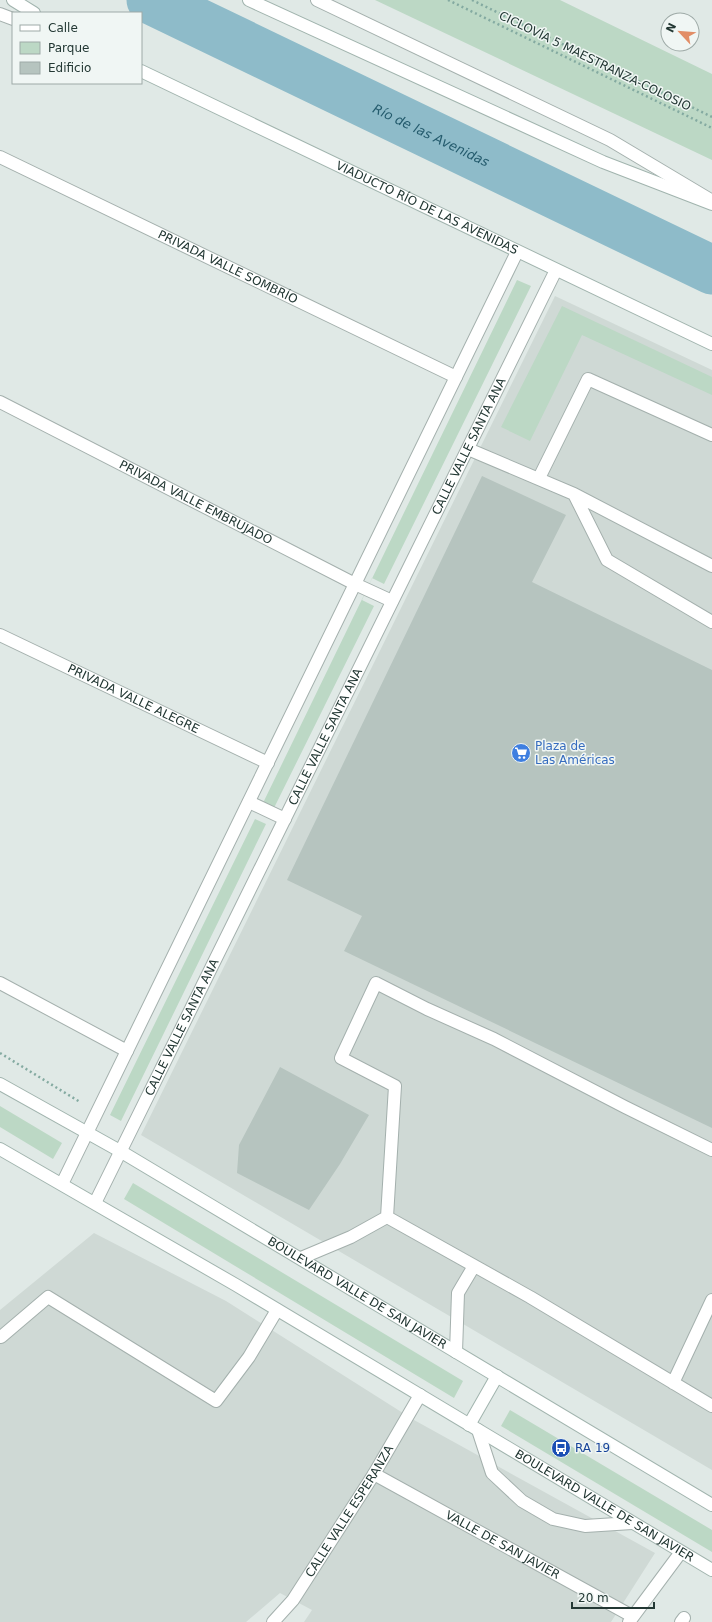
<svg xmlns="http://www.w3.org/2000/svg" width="712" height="1622" viewBox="0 0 712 1622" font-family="'DejaVu Sans',sans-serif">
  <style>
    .built { fill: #cfd9d5 }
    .green { fill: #bcd8c5 }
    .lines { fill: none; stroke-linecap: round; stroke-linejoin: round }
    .river { stroke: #8ebbc9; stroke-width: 49 }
    .building { fill: #b6c4bf }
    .service-casing { stroke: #a4b0ad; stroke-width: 14 }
    .minor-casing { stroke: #a4b0ad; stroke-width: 14 }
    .tertiary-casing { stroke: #a4b0ad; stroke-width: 14 }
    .secondary-casing { stroke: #a1b4ae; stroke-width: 14 }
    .path { stroke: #84aaa1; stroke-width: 2.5; stroke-dasharray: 2 3; stroke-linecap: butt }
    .service { stroke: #fff; stroke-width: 12 }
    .minor { stroke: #fff; stroke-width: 12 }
    .tertiary { stroke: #fff; stroke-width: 12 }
    .secondary { stroke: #fff; stroke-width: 12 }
    .labels { text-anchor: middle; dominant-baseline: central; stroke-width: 3; stroke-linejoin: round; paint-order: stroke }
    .street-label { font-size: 12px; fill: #233834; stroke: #f0f6f4 }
    .shop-label { font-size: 12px; fill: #366cbe; stroke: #f0f6f4; text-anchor: start }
    .transit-label { font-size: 12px; fill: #164399; stroke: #f0f6f4; text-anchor: start }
    .water-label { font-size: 13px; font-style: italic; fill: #245b6d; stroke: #f0f6f4 }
  </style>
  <rect width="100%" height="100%" fill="#e0e9e6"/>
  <path class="built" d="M 555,296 L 712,370 L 712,1470 L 141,1135 Z
    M 94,1233 L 226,1301 L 414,1420 L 655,1553 L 611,1622 L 304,1622 L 312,1610 L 280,1593 L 246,1622 L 0,1622 L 0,1310 Z"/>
  <path class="green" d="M 375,0 L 560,0 L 712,74 L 712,160 Z
    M 517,280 L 531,286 L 384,584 L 372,578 L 362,600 L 374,606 L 274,808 L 263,803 Z
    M 562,306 L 712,377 L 712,395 L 582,335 L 530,441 L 501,427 Z
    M 255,819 L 266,824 L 121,1121 L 110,1115 Z
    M 0,1106 L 62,1143 L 53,1159 L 0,1127 Z
    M 133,1183 L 463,1381 L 454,1398 L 124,1199 Z
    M 510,1410 L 712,1530 L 712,1552 L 501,1426 Z"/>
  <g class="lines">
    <path class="river" id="s1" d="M 151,0 L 712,270"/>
  </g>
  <path class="building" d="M 482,476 L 566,515 L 532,582 L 712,670 L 712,1128 L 344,951 L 362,916 L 287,880 Z
    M 280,1067 L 369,1115 L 340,1164 L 309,1210 L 237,1173 L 239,1145 Z"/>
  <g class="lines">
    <defs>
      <path id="service" d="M 468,449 L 574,494 L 712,566
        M 539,478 L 588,379 L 712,435
        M 574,494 L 607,560 L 712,622
        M 387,1217 L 395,1086 L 341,1058 L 376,983 L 427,1009 L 494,1039 L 625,1107 L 712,1150
        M 387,1217 L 530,1297 L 712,1406
        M 301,1258 L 351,1237 L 387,1217
        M 1,1337 L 48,1297 L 216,1401 L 249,1357 L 277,1310
        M 456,1352 L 458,1293 L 474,1266
        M 673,1383 L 712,1300
        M 478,1430 L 492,1473 L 522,1501 L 553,1519 L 585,1526 L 632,1523"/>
      <g id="minor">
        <path id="s2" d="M 0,157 L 456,377"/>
        <path id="s3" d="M 0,402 L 355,584 L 392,601"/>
        <path id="s4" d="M 0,635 L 268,763"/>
        <path d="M 0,983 L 127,1051"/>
        <path id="s5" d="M 374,1474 L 632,1616"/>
        <path id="s6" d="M 273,1622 L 293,1600 L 374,1474 L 420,1395"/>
        <path d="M 629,1622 L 681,1552"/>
        <path d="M 681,1622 L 684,1618"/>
      </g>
      <g id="tertiary">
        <path d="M 317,0 L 610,140 L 709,199"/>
        <path d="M 0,14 L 13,19"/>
        <path d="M 249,802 L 285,819"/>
        <path d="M 62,1184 L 517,252"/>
        <path id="s7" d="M 95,1203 L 556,270"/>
      </g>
      <g id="secondary">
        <path d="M 13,0 L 34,13"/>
        <path d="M 249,0 L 603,162 L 712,204"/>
        <path id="s8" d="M 141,71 L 712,344"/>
        <path id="s9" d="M 0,1084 L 120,1151 L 712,1505"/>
        <path id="s10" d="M 0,1149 L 236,1285 L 712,1570"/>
        <path d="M 469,1425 L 497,1376"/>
      </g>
    </defs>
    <use href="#service" class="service-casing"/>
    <use href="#minor" class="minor-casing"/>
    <use href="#tertiary" class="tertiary-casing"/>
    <use href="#secondary" class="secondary-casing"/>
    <path class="path" d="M 448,0 L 712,128
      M 472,0 L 712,117
      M 0,1053 L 80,1102"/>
    <use href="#service" class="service"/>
    <use href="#minor" class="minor"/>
    <use href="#tertiary" class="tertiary"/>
    <use href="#secondary" class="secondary"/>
  </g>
  <defs>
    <symbol id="supermarket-disc" viewBox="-11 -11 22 22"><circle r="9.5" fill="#3f7fe0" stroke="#f0f6f4"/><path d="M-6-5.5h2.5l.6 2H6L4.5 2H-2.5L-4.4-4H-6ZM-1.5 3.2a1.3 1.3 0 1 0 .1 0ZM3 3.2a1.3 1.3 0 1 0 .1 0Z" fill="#fff"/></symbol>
    <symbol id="bus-disc" viewBox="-11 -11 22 22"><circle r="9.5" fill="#1a4fb4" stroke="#f0f6f4"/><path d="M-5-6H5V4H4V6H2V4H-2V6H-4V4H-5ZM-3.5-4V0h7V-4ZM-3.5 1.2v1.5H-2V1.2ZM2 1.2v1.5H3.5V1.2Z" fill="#fff"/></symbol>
  </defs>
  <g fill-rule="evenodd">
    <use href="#supermarket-disc" x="510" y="742" width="22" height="22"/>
    <use href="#bus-disc" x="550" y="1437" width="22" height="22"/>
  </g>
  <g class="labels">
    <g class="street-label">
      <text transform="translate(595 61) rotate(26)">CICLOVÍA 5 MAESTRANZA-COLOSIO</text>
      <text stroke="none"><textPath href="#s8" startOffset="317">VIADUCTO RÍO DE LAS AVENIDAS</textPath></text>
      <text stroke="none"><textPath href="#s2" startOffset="253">PRIVADA VALLE SOMBRÍO</textPath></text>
      <text stroke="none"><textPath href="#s7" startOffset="844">CALLE VALLE SANTA ANA</textPath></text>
      <text stroke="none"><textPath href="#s3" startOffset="220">PRIVADA VALLE EMBRUJADO</textPath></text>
      <text stroke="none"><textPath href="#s4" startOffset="148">PRIVADA VALLE ALEGRE</textPath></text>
      <text stroke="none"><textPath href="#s7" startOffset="520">CALLE VALLE SANTA ANA</textPath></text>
      <text stroke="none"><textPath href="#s7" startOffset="196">CALLE VALLE SANTA ANA</textPath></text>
      <text stroke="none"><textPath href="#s9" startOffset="414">BOULEVARD VALLE DE SAN JAVIER</textPath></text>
      <text stroke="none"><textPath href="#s10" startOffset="702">BOULEVARD VALLE DE SAN JAVIER</textPath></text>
      <text stroke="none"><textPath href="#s6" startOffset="135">CALLE VALLE ESPERANZA</textPath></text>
      <text stroke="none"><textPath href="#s5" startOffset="147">VALLE DE SAN JAVIER</textPath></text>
    </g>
    <g class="shop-label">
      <text x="535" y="746">Plaza de<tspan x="535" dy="14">Las Américas</tspan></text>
    </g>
    <g class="transit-label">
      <text x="575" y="1448">RA 19</text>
    </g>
    <g class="water-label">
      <text stroke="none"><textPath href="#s1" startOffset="311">Río de las Avenidas</textPath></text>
    </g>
  </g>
  <rect x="12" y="12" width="130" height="72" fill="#f0f6f4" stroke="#9eaaa7"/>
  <rect x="20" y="25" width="20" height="6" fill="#ffffff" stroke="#9eaaa7"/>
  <text x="48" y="32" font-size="12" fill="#233834">Calle</text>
  <rect x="20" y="42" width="20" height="12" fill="#bcd8c5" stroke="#9eaaa7"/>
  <text x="48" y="52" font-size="12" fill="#233834">Parque</text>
  <rect x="20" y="62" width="20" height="12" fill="#b6c4bf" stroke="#9eaaa7"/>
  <text x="48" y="72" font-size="12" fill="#233834">Edificio</text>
  <g transform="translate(680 32) rotate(296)"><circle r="19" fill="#f0f6f4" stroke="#9eaaa7"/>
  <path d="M0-3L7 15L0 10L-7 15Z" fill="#e28d66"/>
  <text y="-6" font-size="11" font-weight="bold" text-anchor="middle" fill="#233834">N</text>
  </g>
  <path d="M572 1602v6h82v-6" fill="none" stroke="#233834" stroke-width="2"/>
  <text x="578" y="1602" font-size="12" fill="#233834" stroke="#f0f6f4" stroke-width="3" paint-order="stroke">20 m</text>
</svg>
